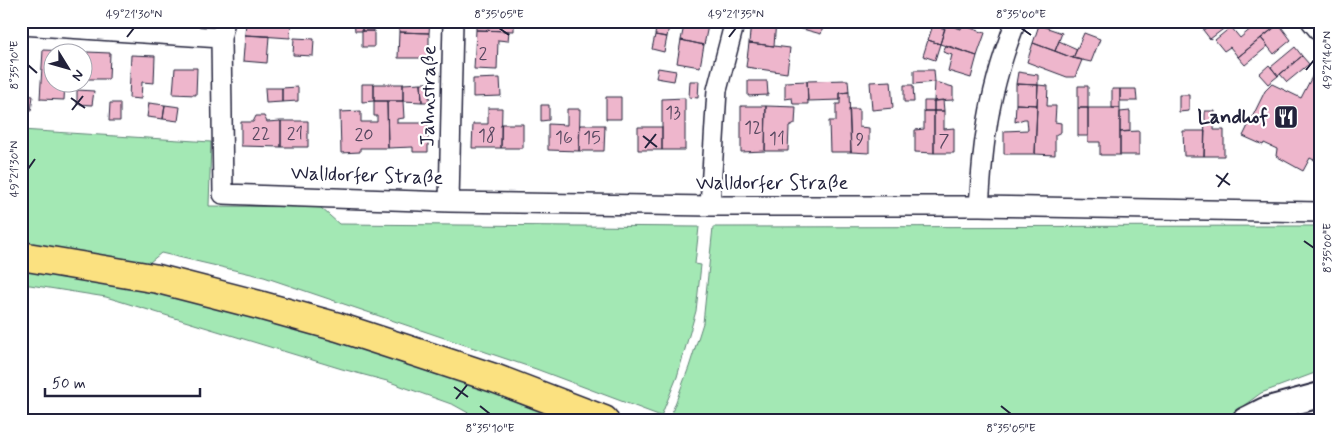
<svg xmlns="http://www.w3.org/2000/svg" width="1341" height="441" viewBox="0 0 1341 441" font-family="Mynerve,sans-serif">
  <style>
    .green { fill: #a3e8b4; stroke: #628578 }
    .building { fill: #eeb6cc; stroke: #22223b }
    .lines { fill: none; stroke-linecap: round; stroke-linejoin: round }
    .minor-casing { stroke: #22223b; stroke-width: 22 }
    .tertiary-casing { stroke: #22223b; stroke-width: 28 }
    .primary-casing { stroke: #22223b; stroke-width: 31 }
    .minor { stroke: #fff; stroke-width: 19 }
    .tertiary { stroke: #fff; stroke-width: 24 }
    .primary { stroke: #fbe180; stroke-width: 28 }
    .ticks { fill: none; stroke: #22223b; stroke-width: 2 }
    .labels { text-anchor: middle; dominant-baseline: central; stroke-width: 4.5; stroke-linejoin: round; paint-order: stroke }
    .number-label { font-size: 18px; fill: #55475f }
    .street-label { font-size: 20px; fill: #22223b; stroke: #fff }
    .poi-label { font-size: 20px; font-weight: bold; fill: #22223b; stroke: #fff; text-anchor: end }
    .neatline { fill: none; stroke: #22223b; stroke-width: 2 }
    .ticks-label { font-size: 12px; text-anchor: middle; fill: #22223b }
  </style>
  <rect width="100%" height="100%" fill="#fff"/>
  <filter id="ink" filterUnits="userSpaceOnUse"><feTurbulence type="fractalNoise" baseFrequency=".02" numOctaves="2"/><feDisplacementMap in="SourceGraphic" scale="10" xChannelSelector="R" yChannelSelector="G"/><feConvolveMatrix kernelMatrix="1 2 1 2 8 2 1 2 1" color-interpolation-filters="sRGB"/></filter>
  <g filter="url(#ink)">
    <path class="green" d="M 21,130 L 211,142 L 209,206 L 320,207 L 339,224 L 699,227 L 695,264 L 701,265 L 696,311 L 677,377 L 661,416 L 536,369 L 264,277 L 161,253 L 144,267 L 21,245 Z
      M 1320,226 L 1320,372 L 1312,374 L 1261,393 L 1224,420 L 669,420 L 689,367 L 703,323 L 713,227 Z
      M 21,268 L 168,293 L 364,344 L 573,420 L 481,420 L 454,405 L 387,381 L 342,369 L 106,297 L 30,285 L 21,285 Z"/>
    <path class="building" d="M 246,21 L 271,21 L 291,23 L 290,38 L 245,35 Z
      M 354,21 L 362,21 L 362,31 L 355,31 Z
      M 362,21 L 374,21 L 374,31 L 362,31 Z
      M 399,21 L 430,21 L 429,33 L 399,32 Z
      M 476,21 L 514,23 L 514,31 L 476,30 Z
      M 657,21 L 670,21 L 667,37 L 655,35 Z
      M 685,21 L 709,21 L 704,45 L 681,40 Z
      M 751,21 L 776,21 L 774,46 L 749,43 Z
      M 796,21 L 816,21 L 824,23 L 821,34 L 795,27 Z
      M 1216,21 L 1228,21 L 1230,24 L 1210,39 L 1203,30 Z
      M 1252,21 L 1277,21 L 1279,24 L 1238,57 L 1230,47 L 1224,51 L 1215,40 L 1231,27 L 1240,38 L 1253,27 L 1249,23 Z
      M 946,24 L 961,29 L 962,25 L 985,33 L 977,56 L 940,44 Z
      M 1279,24 L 1291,40 L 1274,54 L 1261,38 Z
      M 933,25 L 945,29 L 940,44 L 928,40 Z
      M 1039,25 L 1062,33 L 1055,51 L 1033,43 Z
      M 476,30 L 509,31 L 508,41 L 498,40 L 497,70 L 474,69 Z
      M 362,31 L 374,31 L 374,47 L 362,47 Z
      M 399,32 L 429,33 L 429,58 L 398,58 Z
      M 1084,33 L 1100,39 L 1091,62 L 1073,58 Z
      M 245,35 L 269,36 L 267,63 L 243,61 Z
      M 655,35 L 667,37 L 664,52 L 652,49 Z
      M 294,38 L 314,39 L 313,56 L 293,55 Z
      M 1261,38 L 1268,46 L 1245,65 L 1238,57 Z
      M 681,40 L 704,45 L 700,67 L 677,63 Z
      M 928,40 L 940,44 L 935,60 L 923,56 Z
      M 1059,41 L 1077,49 L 1073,58 L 1055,51 Z
      M 749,43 L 790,48 L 787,73 L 746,67 Z
      M 1033,43 L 1073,58 L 1082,60 L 1075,77 L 1067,77 L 1027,62 Z
      M 946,45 L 977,56 L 971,78 L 948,71 L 952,55 L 943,52 Z
      M 1295,47 L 1302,56 L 1278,76 L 1271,67 Z
      M 43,50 L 66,51 L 66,52 L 52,52 L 52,82 L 65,82 L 64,100 L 40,99 Z
      M 87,52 L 110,53 L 109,79 L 86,79 Z
      M 131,55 L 155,56 L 154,83 L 142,82 L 141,99 L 129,98 Z
      M 1302,56 L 1309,64 L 1287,82 L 1280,74 Z
      M 1269,65 L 1278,76 L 1268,84 L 1259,74 Z
      M 175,68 L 197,68 L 196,95 L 173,94 Z
      M 658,68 L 676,71 L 674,81 L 656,78 Z
      M 914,70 L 934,70 L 935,82 L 914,84 Z
      M 1018,72 L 1038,75 L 1038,85 L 1016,84 Z
      M 1314,73 L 1320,76 L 1320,149 L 1314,160 L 1310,158 L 1303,171 L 1276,156 L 1277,149 L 1264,143 L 1263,145 L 1243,136 L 1265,91 L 1272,84 L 1301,98 Z
      M 500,78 L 501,96 L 473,97 L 473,79 Z
      M 848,80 L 849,92 L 840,93 L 840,100 L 808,101 L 807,81 Z
      M 690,81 L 699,81 L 698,98 L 689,97 Z
      M 748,81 L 767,81 L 768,95 L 748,96 Z
      M 807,81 L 808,104 L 793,104 L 792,98 L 785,99 L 785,82 Z
      M 891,81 L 893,108 L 872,110 L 870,82 Z
      M 935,82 L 953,87 L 953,100 L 934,101 Z
      M 421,83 L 430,83 L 429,102 L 422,102 Z
      M 421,83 L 422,102 L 403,101 L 403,84 Z
      M 362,84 L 374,84 L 374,101 L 362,102 Z
      M 374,84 L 403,84 L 403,101 L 374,101 Z
      M 1016,84 L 1038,85 L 1037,105 L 1016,104 Z
      M 904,85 L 913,85 L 914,102 L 904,102 Z
      M 1038,85 L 1048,86 L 1047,106 L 1056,106 L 1055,122 L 1061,123 L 1061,132 L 1055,135 L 1055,155 L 1035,154 Z
      M 1078,86 L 1088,86 L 1088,108 L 1078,108 Z
      M 298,87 L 298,101 L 282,102 L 282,88 Z
      M 265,88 L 282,88 L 282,102 L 266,103 Z
      M 1112,89 L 1120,89 L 1120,108 L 1112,108 Z
      M 1120,89 L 1136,89 L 1137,101 L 1120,101 Z
      M 77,90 L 94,91 L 92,105 L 77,104 Z
      M 849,92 L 851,152 L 830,152 L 829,121 L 836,121 L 836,104 L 840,104 L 840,93 Z
      M 25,95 L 33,96 L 31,111 L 24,110 Z
      M 1179,95 L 1189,95 L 1189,111 L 1179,112 Z
      M 606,97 L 621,97 L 621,119 L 606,119 Z
      M 685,98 L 685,150 L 662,150 L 662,99 Z
      M 943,100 L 944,111 L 934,111 L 934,101 Z
      M 374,101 L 387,101 L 388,148 L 360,148 L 360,152 L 341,153 L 340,112 L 361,111 L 361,122 L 377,122 L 377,116 L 374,116 Z
      M 387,101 L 403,101 L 404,118 L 397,119 L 397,123 L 428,123 L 428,152 L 413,152 L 413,147 L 388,148 Z
      M 924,101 L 934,101 L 934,111 L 924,111 Z
      M 110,103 L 120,103 L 120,121 L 109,121 Z
      M 149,103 L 165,105 L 163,119 L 147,117 Z
      M 1016,104 L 1037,105 L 1035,154 L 1004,154 L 1004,131 L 1028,130 L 1027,119 L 1024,119 L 1015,122 Z
      M 165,105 L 180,107 L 178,121 L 163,119 Z
      M 541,105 L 549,105 L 549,120 L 541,121 Z
      M 741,106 L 766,106 L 765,151 L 741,152 Z
      M 766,106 L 796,107 L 795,124 L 789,127 L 788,151 L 765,151 Z
      M 488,108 L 502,108 L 501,148 L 472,148 L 473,124 L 488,124 Z
      M 1078,108 L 1088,108 L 1088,136 L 1078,136 Z
      M 1088,108 L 1120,108 L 1120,155 L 1100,155 L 1100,142 L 1088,142 Z
      M 567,109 L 580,109 L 579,151 L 548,150 L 548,124 L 567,125 Z
      M 849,109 L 859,109 L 859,127 L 869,128 L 869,153 L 851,152 Z
      M 924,111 L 934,111 L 934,153 L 915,152 L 915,130 L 924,129 Z
      M 934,111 L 944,111 L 944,129 L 954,128 L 954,153 L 934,153 Z
      M 1130,111 L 1130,131 L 1120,132 L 1120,112 Z
      M 1205,111 L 1215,111 L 1214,130 L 1224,130 L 1224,156 L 1204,156 Z
      M 256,116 L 264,116 L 267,122 L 281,121 L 281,147 L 241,146 L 241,122 L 253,122 Z
      M 281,121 L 308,121 L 308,147 L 281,147 Z
      M 501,124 L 523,124 L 523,148 L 501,148 Z
      M 580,125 L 605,125 L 604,151 L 579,151 Z
      M 638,127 L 662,127 L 662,150 L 638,150 Z
      M 1139,131 L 1139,155 L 1120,155 L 1120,132 Z
      M 1183,131 L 1205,131 L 1204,156 L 1184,156 Z"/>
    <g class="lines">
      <defs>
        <path id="minor" d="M 225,21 L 221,38 L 223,194 L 449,202 L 710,206 L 979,206 L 1320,212
          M 1311,21 L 1320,32
          M 21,25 L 221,38
          M 449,202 L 453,21
          M 710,206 L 717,90 L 735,21
          M 979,206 C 981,182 982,157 986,133 C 991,95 1002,57 1016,21"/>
        <path id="tertiary" d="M 1245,420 L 1265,410 L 1320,395"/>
        <path id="primary" d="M 21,256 L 158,279 L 259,305 L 338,327 L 415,352 L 494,378 L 604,420"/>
      </defs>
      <use href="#minor" class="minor-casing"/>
      <use href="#tertiary" class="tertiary-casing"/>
      <use href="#primary" class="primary-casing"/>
      <use href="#minor" class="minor"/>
      <use href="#tertiary" class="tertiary"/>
      <use href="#primary" class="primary"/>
    </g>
  </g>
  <path class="ticks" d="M 499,28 L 509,35M 1021,28 L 1031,35M 127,37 L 134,28M 729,37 L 736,28M 28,65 L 37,73M 1306,70 L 1314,60M 71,98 L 85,108M 72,110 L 83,96M 643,136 L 657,147M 645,148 L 656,134M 28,169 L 35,159M 1216,175 L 1230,185M 1218,187 L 1228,173M 1304,241 L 1314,248M 454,387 L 468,397M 456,399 L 467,385M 480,406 L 490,414M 1001,406 L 1011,414"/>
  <defs>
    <symbol id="restaurant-square" viewBox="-11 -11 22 22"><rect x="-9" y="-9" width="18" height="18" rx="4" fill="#22223b" stroke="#fff"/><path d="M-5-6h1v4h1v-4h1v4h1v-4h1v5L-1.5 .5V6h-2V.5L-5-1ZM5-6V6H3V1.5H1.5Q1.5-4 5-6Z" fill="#fff"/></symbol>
  </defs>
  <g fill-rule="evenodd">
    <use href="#restaurant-square" x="1272" y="103" width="28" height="28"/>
  </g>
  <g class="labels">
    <g class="number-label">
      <text x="483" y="54">2</text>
      <text x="673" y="113">13</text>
      <text x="753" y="128">12</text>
      <text x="261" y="134">22</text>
      <text x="295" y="134">21</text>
      <text x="364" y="135">20</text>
      <text x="487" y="136">18</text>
      <text x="564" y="138">16</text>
      <text x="592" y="138">15</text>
      <text x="777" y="139">11</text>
      <text x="860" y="140">9</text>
      <text x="944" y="141">7</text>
    </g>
    <g class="street-label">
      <text transform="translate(429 96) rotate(-89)">Jahnstraße</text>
      <text transform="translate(367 176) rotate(2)">Walldorfer Straße</text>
      <text x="772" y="183">Walldorfer Straße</text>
    </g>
    <g class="poi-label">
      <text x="1268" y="117">Landhof</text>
    </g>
  </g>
  <rect width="1341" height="441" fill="none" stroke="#fff" stroke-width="55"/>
  <g transform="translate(68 68) rotate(127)"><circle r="24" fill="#ffffff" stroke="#a7a7b1"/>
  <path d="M0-4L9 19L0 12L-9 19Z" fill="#22223b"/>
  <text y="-8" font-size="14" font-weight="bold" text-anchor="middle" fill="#22223b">N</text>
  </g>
  <path d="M45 388v8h155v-8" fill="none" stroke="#22223b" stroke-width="2.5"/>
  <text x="52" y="388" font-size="15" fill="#22223b" stroke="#ffffff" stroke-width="4" paint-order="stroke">50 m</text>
  <rect x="28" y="28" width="1286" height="386" class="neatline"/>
  <g class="ticks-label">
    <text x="134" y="18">49°21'30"N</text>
    <text x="499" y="18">8°35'05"E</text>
    <text x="736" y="18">49°21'35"N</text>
    <text x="1021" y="18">8°35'00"E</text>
    <text transform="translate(1327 60) rotate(-90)" y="4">49°21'40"N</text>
    <text transform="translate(14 65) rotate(-90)" y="4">8°35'10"E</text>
    <text transform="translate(14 169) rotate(-90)" y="4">49°21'30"N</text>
    <text transform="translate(1327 248) rotate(-90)" y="4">8°35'00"E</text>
    <text x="490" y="432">8°35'10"E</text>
    <text x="1011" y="432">8°35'05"E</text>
  </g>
</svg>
